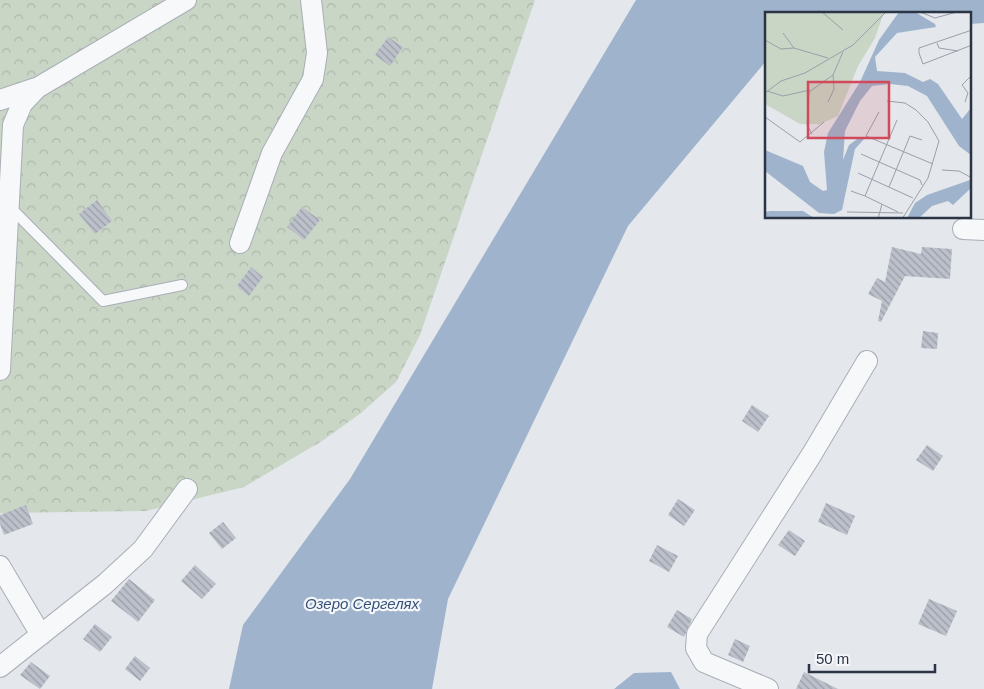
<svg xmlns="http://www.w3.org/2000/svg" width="984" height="689" viewBox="0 0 984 689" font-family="Helvetica,sans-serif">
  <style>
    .forest { fill: url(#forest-crowns) }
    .water { fill: #9fb4cc }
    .building { fill: url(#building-back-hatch) }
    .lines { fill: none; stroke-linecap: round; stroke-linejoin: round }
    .service-casing { stroke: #a9aeb7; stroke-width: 12 }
    .minor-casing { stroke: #a9aeb7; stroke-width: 22 }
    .service { stroke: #f7f8fa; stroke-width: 10 }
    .minor { stroke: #f7f8fa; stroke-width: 20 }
    .labels { text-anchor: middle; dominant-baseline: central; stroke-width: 4.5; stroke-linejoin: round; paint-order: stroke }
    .water-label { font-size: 15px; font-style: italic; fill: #34527a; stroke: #f4f6f9 }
    .inset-road { fill: none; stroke: #9a9fa9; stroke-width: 1 }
    .view { fill: #d1495b; fill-opacity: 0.15; stroke: #d1495b; stroke-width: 2.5 }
    .inset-edge { fill: none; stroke: #2b3445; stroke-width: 2.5 }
  </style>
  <defs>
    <pattern id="forest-crowns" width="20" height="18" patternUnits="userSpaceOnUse" patternTransform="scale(1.25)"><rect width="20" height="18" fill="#c9d6c5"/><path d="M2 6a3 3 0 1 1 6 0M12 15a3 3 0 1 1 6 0" fill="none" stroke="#adb8ab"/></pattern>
    <pattern id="building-back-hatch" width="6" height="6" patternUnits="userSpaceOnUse" patternTransform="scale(1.25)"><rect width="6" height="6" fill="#bbc0ca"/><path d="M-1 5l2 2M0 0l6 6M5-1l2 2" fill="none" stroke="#989da6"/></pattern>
  </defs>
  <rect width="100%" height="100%" fill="#e4e7ec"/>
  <path class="forest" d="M 0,0 L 535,0 L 420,335 L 396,382 L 361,413 L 322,441 L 244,487 L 146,511 L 0,513 Z"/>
  <path class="water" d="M 636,0 L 984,0 L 984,23 L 970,24 L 970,14 L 766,14 L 766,61 L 628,226 L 448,599 L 432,689 L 229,689 L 243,625 L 350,479 Z
    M 671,672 L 680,689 L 614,689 L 634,673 Z"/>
  <path class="building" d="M 388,37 L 403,47 L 390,66 L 375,55 Z
    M 97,200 L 112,221 L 95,234 L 79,214 Z
    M 302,207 L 320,220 L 304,240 L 287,227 Z
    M 892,247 L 921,254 L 922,247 L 952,249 L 950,279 L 905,276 L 881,322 L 878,321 L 882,301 L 868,294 L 877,278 L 885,282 Z
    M 251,267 L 263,277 L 249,296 L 237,286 Z
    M 923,331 L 938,333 L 937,349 L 921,348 Z
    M 752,405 L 769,416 L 758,432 L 742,421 Z
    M 927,445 L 943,456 L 933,471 L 916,460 Z
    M 678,499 L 695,510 L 684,526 L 668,515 Z
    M 826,503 L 855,516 L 847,535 L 818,522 Z
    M 26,505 L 33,524 L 4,535 L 0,524 L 0,515 Z
    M 223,522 L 236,538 L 222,549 L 209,533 Z
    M 789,530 L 805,541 L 795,556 L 778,545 Z
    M 657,545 L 678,556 L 669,572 L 649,561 Z
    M 195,565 L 216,584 L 202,599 L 181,581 Z
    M 129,579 L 155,600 L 138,622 L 111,601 Z
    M 929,599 L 957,611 L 946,636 L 918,624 Z
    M 677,610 L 692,619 L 684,637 L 667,627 Z
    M 95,624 L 112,637 L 100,652 L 83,639 Z
    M 735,639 L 750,646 L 743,662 L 728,655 Z
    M 135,656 L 150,668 L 140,681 L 125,669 Z
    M 31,662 L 50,676 L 40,689 L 20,675 Z
    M 804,672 L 838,689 L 796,689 Z"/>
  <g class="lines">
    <defs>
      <path id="service" d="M 10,207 L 103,301 L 182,285"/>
      <path id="minor" d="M 0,100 L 36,88
        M 963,229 L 984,230
        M 240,243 L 272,153 L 313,79 L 317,53 L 311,0
        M 0,370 L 13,125 L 22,104 L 37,88 L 186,0
        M 0,566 L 41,635
        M 0,667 L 105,584 L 143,549 L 187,489
        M 768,689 L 704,662 L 696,648 L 697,634 L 812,454 L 867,361"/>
    </defs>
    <use href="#service" class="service-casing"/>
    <use href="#minor" class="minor-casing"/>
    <use href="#service" class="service"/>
    <use href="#minor" class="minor"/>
  </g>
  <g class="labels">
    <g class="water-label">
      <text x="362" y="603">Озеро Сергелях</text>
    </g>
  </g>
  <g transform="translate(765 12)">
    <rect width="206" height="206" fill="#e4e7ec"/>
    <path d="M 0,0 L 119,0 L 110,26 L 93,54 L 73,104 L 55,112 L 35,112 L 0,92 Z" fill="#c9d6c5"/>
    <path d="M 134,0 L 150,0 L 170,12 L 171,15 L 132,21 L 110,45 L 112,59 L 140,61 L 158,70 L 165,67 L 173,72 L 197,107 L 206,96 L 206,143 L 194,134 L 162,84 L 143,74 L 125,72 L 107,74 L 95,89 L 80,119 L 78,148 L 84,133 L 95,125 L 99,127 L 90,137 L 77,198 L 69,202 L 54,201 L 0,159 L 0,138 L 38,154 L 45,170 L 58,179 L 62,178 L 59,140 L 63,121 L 95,70 L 114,28 ZM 205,168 L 206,176 L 188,193 L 183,189 L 167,194 L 154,206 L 142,206 L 150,191 L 162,183 ZM 5,199 L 38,199 L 49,206 L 0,206 L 0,200 Z" fill="#9fb4cc"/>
    <path class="inset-road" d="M 57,0 L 78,18M 155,0 L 170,6 L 192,0M 207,18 L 154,36 L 154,41 L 158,52 L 207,33M 18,21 L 29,36M 0,28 L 16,37 L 29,36 L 63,46M 172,31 L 174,36 L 193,39M 68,63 L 78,40M 2,79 L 18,84 L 45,78M 0,81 L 16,69 L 40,61 L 88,33 L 121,0M 122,89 L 140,91 L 151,98 L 163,110 L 174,129 L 163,166 L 137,207M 200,90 L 203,81 L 197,73 L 207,63M 114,100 L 101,124 L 168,152M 0,105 L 35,130 L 59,110M 47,122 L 42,113 L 44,80 L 68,63 L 69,77 L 63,90M 96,142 L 155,168 L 157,173M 177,158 L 194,159 L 207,166M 93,161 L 148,186M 124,175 L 145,124 L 157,128M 86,179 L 100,184 L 132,108M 100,184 L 133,200M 82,200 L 138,201M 113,207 L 117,192"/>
    <path class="view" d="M 43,70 L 124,70 L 124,126 L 43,126 Z"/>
    <rect width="206" height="206" class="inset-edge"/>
  </g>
  <path d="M809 664v8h126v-8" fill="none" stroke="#2b3445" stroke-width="2.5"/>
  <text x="816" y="664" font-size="15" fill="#2b3445" stroke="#f4f6f9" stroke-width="4" paint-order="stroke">50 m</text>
</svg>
